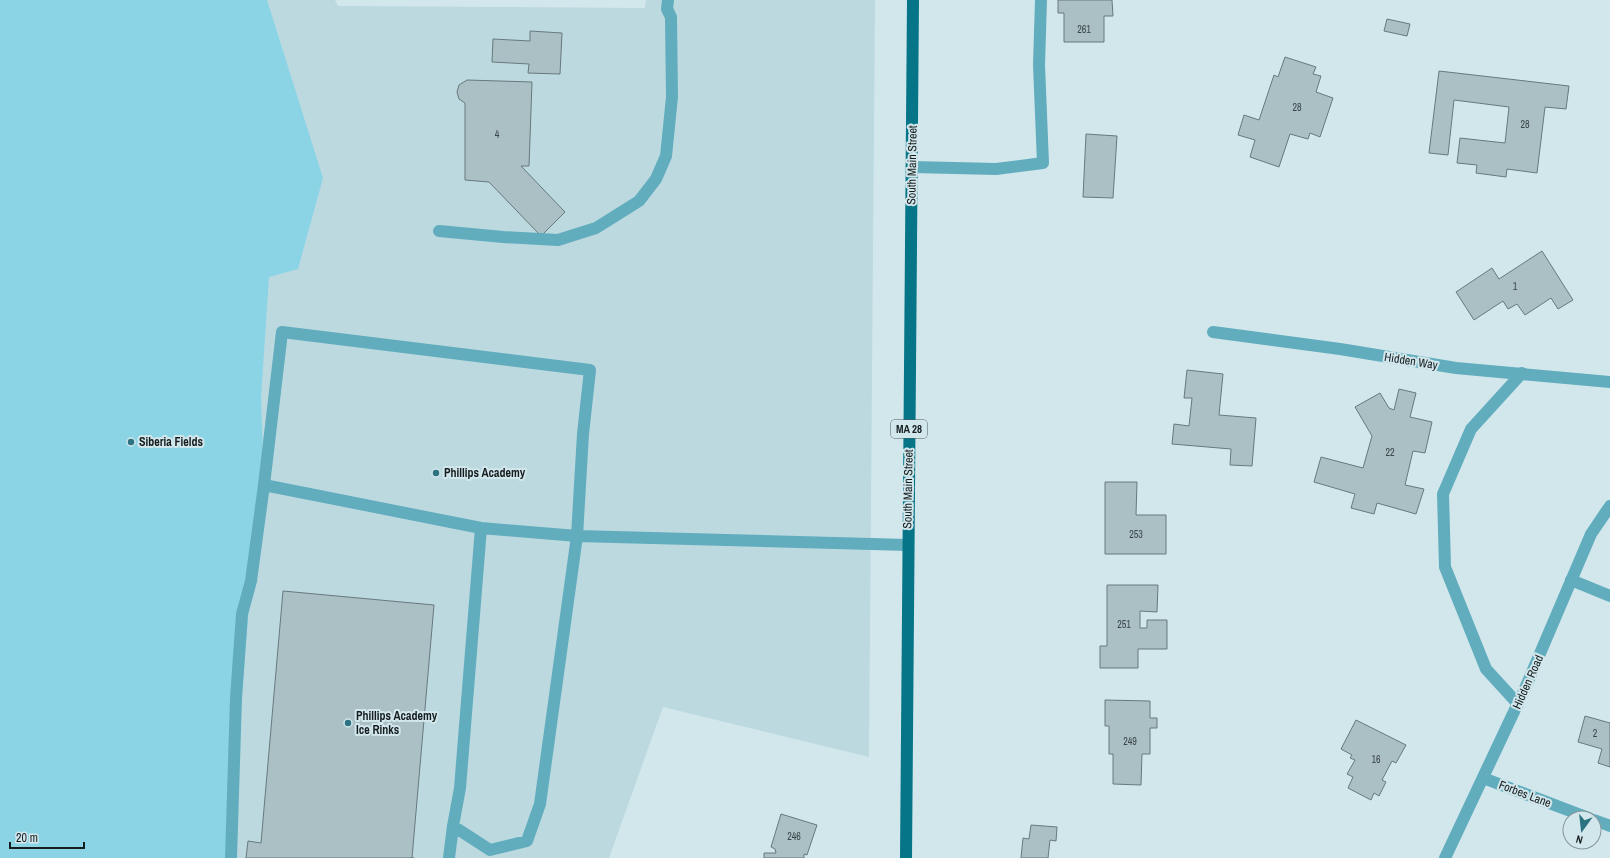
<svg xmlns="http://www.w3.org/2000/svg" width="1610" height="858" viewBox="0 0 1610 858" font-family="'Archivo Narrow',sans-serif">
  <style>
    .built { fill: #bcd9e0 }
    .green { fill: #8bd4e5 }
    .building { fill: #abc0c4; stroke: #66797e }
    .lines { fill: none; stroke-linecap: round; stroke-linejoin: round }
    .service { stroke: #61adbe; stroke-width: 12 }
    .minor { stroke: #61adbe; stroke-width: 12 }
    .tertiary { stroke: #61adbe; stroke-width: 12 }
    .primary { stroke: #067587; stroke-width: 12 }
    .poi-dot { fill: #2d7281; stroke: #d2e7ec; stroke-width: 1.5 }
    .labels { text-anchor: middle; dominant-baseline: central; stroke-width: 4; stroke-linejoin: round; paint-order: stroke }
    .number-label { font-size: 10px; fill: #3b4648 }
    .shield { fill: #d2e7ec; stroke: #4e5a5c; stroke-width: 1 }
    .shield-label { font-size: 11px; font-weight: bold; fill: #161d1f }
    .street-label { font-size: 12px; fill: #161d1f; stroke: #d2e7ec }
    .poi-label { font-size: 12px; font-weight: bold; fill: #161d1f; stroke: #d2e7ec; text-anchor: start }
  </style>
  <rect width="100%" height="100%" fill="#d2e7ec"/>
  <path class="built" d="M 0,0 L 335,0 L 338,6 L 645,8 L 646,0 L 875,0 L 869,757 L 663,707 L 609,858 L 0,858 Z"/>
  <path class="green" d="M 0,0 L 267,0 L 323,178 L 298,269 L 269,277 L 261,398 L 264,485 L 251,581 L 229,858 L 0,858 Z"/>
  <path class="building" d="M 1058,0 L 1112,0 L 1113,16 L 1104,16 L 1104,42 L 1064,42 L 1064,13 L 1058,13 Z
    M 1387,19 L 1410,24 L 1407,36 L 1384,31 Z
    M 530,31 L 562,33 L 560,74 L 528,73 L 529,64 L 492,62 L 493,39 L 530,41 Z
    M 1285,57 L 1316,67 L 1313,74 L 1321,76 L 1316,92 L 1333,98 L 1320,137 L 1310,133 L 1308,139 L 1290,134 L 1279,167 L 1250,157 L 1255,140 L 1238,135 L 1244,115 L 1259,120 L 1274,75 L 1278,77 Z
    M 1439,71 L 1569,86 L 1566,109 L 1545,107 L 1537,173 L 1507,169 L 1506,177 L 1476,173 L 1477,165 L 1457,163 L 1460,138 L 1505,143 L 1509,107 L 1454,100 L 1448,155 L 1429,153 Z
    M 467,80 L 532,82 L 529,166 L 521,166 L 565,212 L 541,236 L 489,182 L 465,180 L 465,103 L 459,99 L 457,92 L 459,85 Z
    M 1086,134 L 1117,136 L 1113,198 L 1083,197 Z
    M 1542,251 L 1573,300 L 1558,309 L 1551,298 L 1525,315 L 1517,304 L 1508,309 L 1503,301 L 1474,320 L 1456,292 L 1492,268 L 1499,279 Z
    M 1187,370 L 1223,374 L 1219,415 L 1256,418 L 1252,466 L 1230,465 L 1231,449 L 1172,444 L 1174,424 L 1189,426 L 1192,398 L 1184,398 Z
    M 1399,389 L 1416,393 L 1410,417 L 1432,422 L 1425,453 L 1413,451 L 1405,485 L 1424,489 L 1416,514 L 1377,503 L 1374,514 L 1351,508 L 1355,494 L 1314,482 L 1321,457 L 1363,468 L 1372,436 L 1355,407 L 1380,393 L 1389,408 L 1394,410 Z
    M 1105,482 L 1137,482 L 1136,515 L 1166,515 L 1166,554 L 1105,554 Z
    M 1107,585 L 1158,585 L 1157,612 L 1140,611 L 1140,628 L 1147,628 L 1147,620 L 1167,620 L 1167,649 L 1138,649 L 1138,668 L 1100,668 L 1100,646 L 1107,646 Z
    M 283,591 L 434,605 L 412,858 L 414,858 L 246,858 L 248,841 L 261,843 Z
    M 1105,700 L 1150,701 L 1150,718 L 1157,718 L 1157,728 L 1150,728 L 1150,754 L 1142,754 L 1141,785 L 1113,784 L 1113,754 L 1109,754 L 1109,726 L 1105,726 Z
    M 1585,716 L 1610,723 L 1610,767 L 1598,763 L 1602,749 L 1578,742 Z
    M 1356,720 L 1406,745 L 1396,763 L 1392,761 L 1382,780 L 1386,782 L 1379,796 L 1374,793 L 1371,800 L 1348,788 L 1353,777 L 1347,774 L 1355,760 L 1350,758 L 1352,755 L 1341,749 Z
    M 781,814 L 817,825 L 807,855 L 804,854 L 804,858 L 764,858 L 764,853 L 776,853 L 775,849 L 771,847 Z
    M 1031,825 L 1057,827 L 1056,841 L 1050,840 L 1048,858 L 1021,858 L 1023,838 L 1029,839 Z"/>
  <g class="lines">
    <path class="service" d="M 912,167 L 996,169 L 1043,163 L 1039,65 L 1041,0
      M 439,231 L 503,237 L 558,240 L 596,228 L 639,201 L 656,179 L 666,156 L 672,97 L 671,17 L 667,9 L 668,0
      M 264,485 L 282,332 L 590,370 L 583,434 L 577,536 L 540,804 L 527,841 L 490,850 L 453,826 L 460,788 L 481,528
      M 1571,580 L 1610,596
      M 1518,704 L 1486,669 L 1445,567 L 1443,494 L 1471,429 L 1522,373
      M 231,858 L 236,698 L 242,614 L 251,581 L 264,485 L 481,528 L 577,536 L 908,545
      M 449,858 L 453,826"/>
    <path class="minor" d="M 1213,332 L 1340,349 L 1456,368 L 1610,382
      M 1483,778 L 1589,818
      M 1594,820 L 1610,826"/>
    <path class="tertiary" d="M 1445,858 L 1527,684 L 1591,534 L 1610,506"/>
    <path class="primary" d="M 906,858 L 913,0"/>
  </g>
  <g class="poi-dot">
    <circle cx="131" cy="442" r="4"/>
    <circle cx="436" cy="473" r="4"/>
    <circle cx="348" cy="723" r="4"/>
  </g>
  <g class="labels">
    <g class="number-label">
      <text x="1084" y="29">261</text>
      <text x="1297" y="107">28</text>
      <text x="1525" y="124">28</text>
      <text x="497" y="134">4</text>
      <text x="1515" y="286">1</text>
      <text x="1390" y="452">22</text>
      <text x="1136" y="534">253</text>
      <text x="1124" y="624">251</text>
      <text x="1595" y="733">2</text>
      <text x="1130" y="741">249</text>
      <text x="1376" y="759">16</text>
      <text x="794" y="836">246</text>
    </g>
    <rect class="shield" x="891" y="420" width="36" height="18" rx="3"/>
    <g class="shield-label">
      <text x="909" y="429">MA 28</text>
    </g>
    <g class="street-label">
      <text transform="translate(912 165) rotate(-89)">South Main Street</text>
      <text transform="translate(1411 361) rotate(9)">Hidden Way</text>
      <text transform="translate(908 489) rotate(-89)">South Main Street</text>
      <text transform="translate(1528 682) rotate(-66)">Hidden Road</text>
      <text transform="translate(1525 794) rotate(21)">Forbes Lane</text>
    </g>
    <g class="poi-label">
      <text x="139" y="442">Siberia Fields</text>
      <text x="444" y="473">Phillips Academy</text>
      <text x="356" y="716">Phillips Academy<tspan x="356" dy="14">Ice Rinks</tspan></text>
    </g>
  </g>
  <g transform="translate(1582 830) rotate(195)"><circle r="19" fill="#d2e7ec" stroke="#87969a"/>
  <path d="M0-3L7 15L0 10L-7 15Z" fill="#2d7281"/>
  <text y="-6" font-size="11" font-weight="bold" text-anchor="middle" fill="#161d1f">N</text>
  </g>
  <path d="M10 842v6h74v-6" fill="none" stroke="#161d1f" stroke-width="2"/>
  <text x="16" y="842" font-size="12" fill="#161d1f" stroke="#d2e7ec" stroke-width="3" paint-order="stroke">20 m</text>
</svg>
